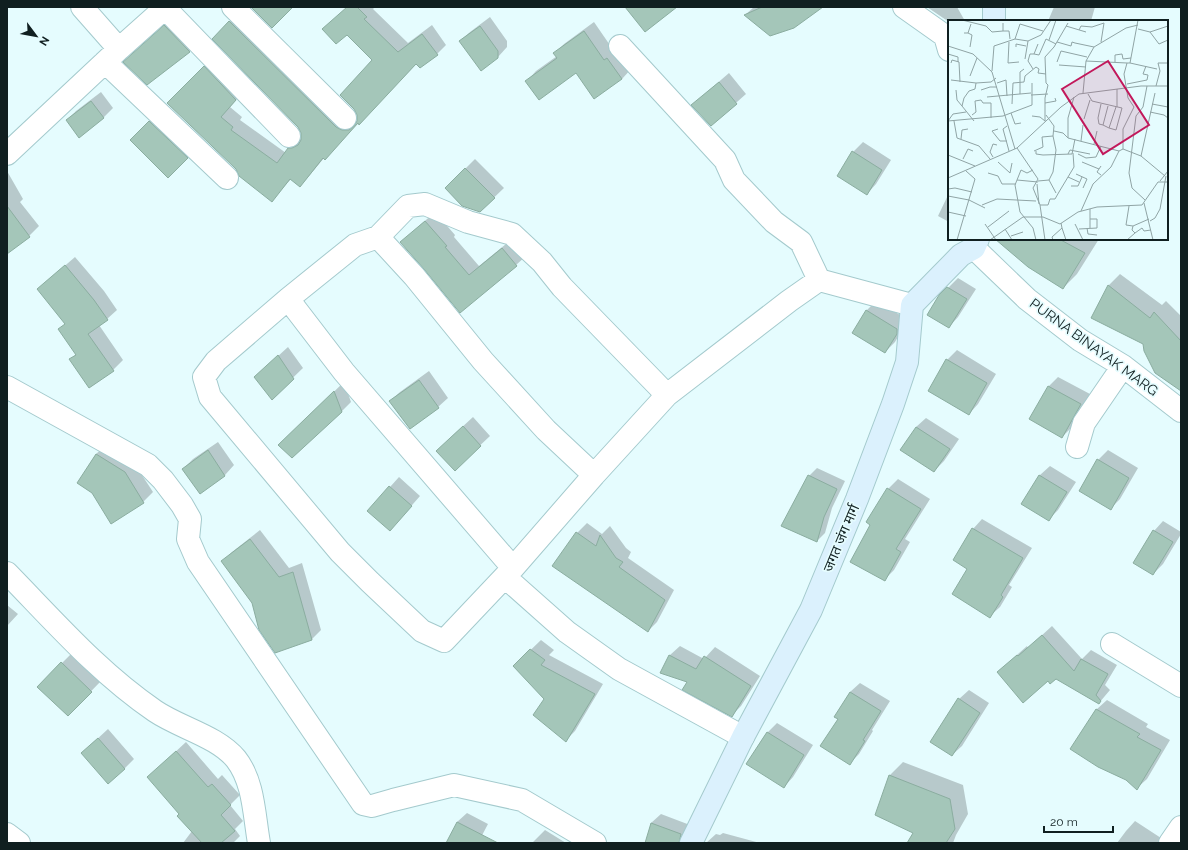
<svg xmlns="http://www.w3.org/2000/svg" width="1188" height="850" viewBox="0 0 1188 850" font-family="Raleway,'Noto Sans Devanagari',sans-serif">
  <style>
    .shadow { fill: #0003 }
    .building { fill: #a4c6b9; stroke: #8bada0 }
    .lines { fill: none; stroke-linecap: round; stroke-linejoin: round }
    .street-casing { stroke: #a4cacd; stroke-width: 24 }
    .secondary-casing { stroke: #a4cacd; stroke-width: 24 }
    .street { stroke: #fff; stroke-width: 22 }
    .secondary { stroke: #dbf1fd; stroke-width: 22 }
    .labels { text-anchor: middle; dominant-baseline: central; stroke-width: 3.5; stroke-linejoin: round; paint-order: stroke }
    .street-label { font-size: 14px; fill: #101f20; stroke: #e5fcfe }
    .inset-road { fill: none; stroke: #90a4a5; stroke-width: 1 }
    .view { fill: #c2185b; fill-opacity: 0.15; stroke: #c2185b; stroke-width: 2 }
    .inset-edge { fill: none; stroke: #101f20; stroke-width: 2 }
  </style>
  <rect width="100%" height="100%" fill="#e5fcfe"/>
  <path class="shadow" d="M 348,7 L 375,7 L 373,9 L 408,43 L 432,25 L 446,45 L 437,54 L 417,63 L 324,158 L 309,176 L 300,186 L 291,179 L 272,200 L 168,103 L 214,57 L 245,90 L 230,107 L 242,117 L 240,120 L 286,153 L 299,139 L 302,139 L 302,133 L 299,127 L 214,39 L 239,12 L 351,121 L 358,121 L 374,60 L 347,34 Z
    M 754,7 L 821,7 L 745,15 Z
    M 927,7 L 957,7 L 965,21 L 949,21 L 949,22 Z
    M 1054,7 L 1095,7 L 1091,21 L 1048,21 Z
    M 174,16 L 199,42 L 190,51 L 147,84 L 134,53 Z
    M 490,17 L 507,41 L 507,47 L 498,57 L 460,41 L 470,32 Z
    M 594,22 L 614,51 L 631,69 L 622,79 L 576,72 L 527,81 L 536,71 L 557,56 L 555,53 L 564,44 Z
    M 729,73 L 746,94 L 711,125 L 692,105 Z
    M 101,92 L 113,108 L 104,117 L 79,136 L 67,120 L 76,111 Z
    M 159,112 L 197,148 L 168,177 L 131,140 Z
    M 863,142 L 891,160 L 876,184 L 867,194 L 838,176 L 853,152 Z
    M 475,159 L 504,188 L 480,211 L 446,188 Z
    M 7,171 L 23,199 L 20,202 L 39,226 L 29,236 L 7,253 Z
    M 949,193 L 949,222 L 938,216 Z
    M 435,212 L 455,235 L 454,237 L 479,266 L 512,239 L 526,256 L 516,265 L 460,312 L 401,242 Z
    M 1014,239 L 1099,239 L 1077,274 L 1063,288 Z
    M 75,257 L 104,291 L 117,310 L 107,319 L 99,325 L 123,360 L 113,370 L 71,359 L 77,353 L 60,329 L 66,323 L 38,289 Z
    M 1120,274 L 1162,305 L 1166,301 L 1181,316 L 1181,390 L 1144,344 L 1108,286 Z
    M 958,278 L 976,289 L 958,317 L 949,327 L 940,296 Z
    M 876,301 L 907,319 L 906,323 L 895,342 L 885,352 L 853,333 L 867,310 Z
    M 288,347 L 303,368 L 272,398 L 265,368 Z
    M 957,350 L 996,374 L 978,404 L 969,414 L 947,360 Z
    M 429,371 L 448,398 L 438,407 L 390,401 L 400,392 Z
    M 1058,377 L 1090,394 L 1072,427 L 1062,437 L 1030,419 L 1049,386 Z
    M 344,382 L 351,402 L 341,412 L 289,435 Z
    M 473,417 L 490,436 L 455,469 L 447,441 Z
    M 926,418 L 959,439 L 944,461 L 934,471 L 916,427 Z
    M 218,442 L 234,465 L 225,475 L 200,492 L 183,469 L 193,459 Z
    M 106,445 L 134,463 L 153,492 L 143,502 L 93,492 L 78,483 L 96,454 Z
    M 1108,450 L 1138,468 L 1120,499 L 1110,509 L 1098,460 Z
    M 1050,466 L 1076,482 L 1058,510 L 1049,519 L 1023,503 L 1040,475 Z
    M 817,468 L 845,481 L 832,508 L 825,533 L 817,541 L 809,476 Z
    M 399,477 L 420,496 L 399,520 L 390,487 Z
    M 898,479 L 930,499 L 905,539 L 910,542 L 894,570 L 884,580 L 871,524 L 867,522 L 888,489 Z
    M 982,519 L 1032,548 L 1009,585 L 1012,587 L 1000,607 L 990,616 L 968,568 L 973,529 Z
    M 1163,521 L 1181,532 L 1181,534 L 1163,564 L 1153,574 L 1154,531 Z
    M 587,523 L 602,534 L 610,526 L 626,548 L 631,552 L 628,558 L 674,590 L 657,622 L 648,631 L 553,566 L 577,533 Z
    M 260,530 L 289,568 L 302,563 L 321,630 L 311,640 L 253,603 L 222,562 L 232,552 Z
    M 7,605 L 18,614 L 7,626 Z
    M 1052,626 L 1082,659 L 1091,650 L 1117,665 L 1105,685 L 1110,690 L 1099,703 L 1056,678 L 1048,680 L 998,672 L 1027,646 L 1028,648 Z
    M 541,640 L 554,650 L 549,655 L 603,684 L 575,731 L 566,740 L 545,699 L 514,666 Z
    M 680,646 L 704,659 L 715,647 L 760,676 L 741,706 L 732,715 L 689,681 L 662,672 L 670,655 Z
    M 71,654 L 101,681 L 68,715 L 62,663 Z
    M 860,683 L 890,701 L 872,730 L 873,731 L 859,754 L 850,763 L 839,718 L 836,716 L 850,692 Z
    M 969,690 L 989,703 L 962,746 L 952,755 L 959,699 Z
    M 1107,700 L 1148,724 L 1146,727 L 1170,740 L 1147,779 L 1137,788 L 1127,779 L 1072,749 L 1097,709 Z
    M 777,723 L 813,745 L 793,777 L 784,787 L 748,764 L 768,732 Z
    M 108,729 L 134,759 L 124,769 L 82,753 Z
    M 186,742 L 218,779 L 222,775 L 240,795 L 230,805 L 243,821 L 235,829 L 240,836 L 233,843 L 183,843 L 192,831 L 181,813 L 158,768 Z
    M 903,762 L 963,785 L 968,814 L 956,835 L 953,843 L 908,843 L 914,832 L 890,775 Z
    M 467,813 L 488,824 L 478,843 L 447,843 L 457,822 Z
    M 661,814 L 690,825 L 693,843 L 646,843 L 651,823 Z
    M 1135,821 L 1161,838 L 1158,843 L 1117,843 L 1126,831 Z
    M 545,830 L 566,843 L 532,843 Z
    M 723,833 L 760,843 L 706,843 L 716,834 L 720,835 Z"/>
  <path class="building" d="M 251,7 L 293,7 L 272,28 Z
    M 347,7 L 357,7 L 367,17 L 364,19 L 398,52 L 422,34 L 438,55 L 420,68 L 416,64 L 359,125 L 358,123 L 325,160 L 323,158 L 300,187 L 290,179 L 272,202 L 239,176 L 236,169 L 167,103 L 204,66 L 236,100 L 221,117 L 233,127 L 231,130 L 277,163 L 288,148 L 292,148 L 298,145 L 301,140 L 301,133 L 298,127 L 212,39 L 229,21 L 336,127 L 342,130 L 349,130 L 354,126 L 357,121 L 357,115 L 354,109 L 340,95 L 372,60 L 347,35 L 336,44 L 322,29 Z
    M 625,7 L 677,7 L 645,32 Z
    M 762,7 L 823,7 L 794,28 L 770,36 L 744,15 Z
    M 164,25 L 190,52 L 147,85 L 123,62 Z
    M 480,26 L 498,51 L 498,58 L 481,71 L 459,41 Z
    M 584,31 L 604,60 L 607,58 L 622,79 L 594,99 L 576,73 L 539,100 L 525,81 L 557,58 L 553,53 Z
    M 719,82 L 737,104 L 711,126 L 691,105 Z
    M 91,101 L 104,118 L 79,138 L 66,120 Z
    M 149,121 L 188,158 L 168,178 L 130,140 Z
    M 852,151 L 882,170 L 867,195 L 837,176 Z
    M 465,168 L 495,198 L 480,212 L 462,206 L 445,188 Z
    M 7,206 L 30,237 L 7,254 Z
    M 425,221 L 447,246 L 445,247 L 469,275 L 502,248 L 517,266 L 460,313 L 423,268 L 400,242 Z
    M 995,239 L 1059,239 L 1085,253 L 1063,289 L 1028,267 Z
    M 65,265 L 94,300 L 108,320 L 88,334 L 114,371 L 89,388 L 69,359 L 76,355 L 58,329 L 65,324 L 37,289 Z
    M 1108,285 L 1150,318 L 1154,312 L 1181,341 L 1181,391 L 1155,373 L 1144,351 L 1143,344 L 1091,318 Z
    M 947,287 L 967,299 L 949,328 L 927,315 L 939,295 Z
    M 866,310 L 897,329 L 897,334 L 885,353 L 852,333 Z
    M 278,355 L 294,379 L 272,400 L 254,377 Z
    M 946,359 L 987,383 L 969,415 L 928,391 Z
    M 419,380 L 439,408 L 410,429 L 389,401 Z
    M 1048,386 L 1081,404 L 1062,438 L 1029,419 Z
    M 334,391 L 342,412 L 292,458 L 278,445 Z
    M 463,426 L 481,446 L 455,471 L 436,451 Z
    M 916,427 L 950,449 L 934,472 L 900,450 Z
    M 208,450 L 225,476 L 200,494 L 182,469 Z
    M 96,454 L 125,472 L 144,503 L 111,524 L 92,493 L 77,483 Z
    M 1097,459 L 1129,478 L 1111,510 L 1079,491 Z
    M 808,475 L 837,489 L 824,517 L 817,542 L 781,526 Z
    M 1039,475 L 1067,492 L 1049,521 L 1021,504 Z
    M 389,486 L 412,506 L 390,531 L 367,511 Z
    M 887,488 L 921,509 L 896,549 L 901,552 L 885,581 L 850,562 L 870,525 L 866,522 Z
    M 972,528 L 1023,558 L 1001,595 L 1003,597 L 990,618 L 952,594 L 967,569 L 953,560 Z
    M 1153,530 L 1173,542 L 1153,575 L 1133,563 Z
    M 576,532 L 596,546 L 600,535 L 616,558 L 623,562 L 619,567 L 665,600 L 648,632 L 552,566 Z
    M 250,539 L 279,577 L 293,572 L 312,640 L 275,653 L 259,630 L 252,603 L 221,561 Z
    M 1042,635 L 1074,671 L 1081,659 L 1108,674 L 1096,695 L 1101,701 L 1099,704 L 1056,679 L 1050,684 L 1048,681 L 1023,703 L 997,672 L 1017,655 L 1018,656 Z
    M 530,649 L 545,660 L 541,665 L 595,694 L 566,742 L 533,715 L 544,699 L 513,666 Z
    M 669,655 L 696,669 L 704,656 L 751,686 L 732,717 L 682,690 L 687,682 L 660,673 Z
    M 61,662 L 92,692 L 68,716 L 37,687 Z
    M 850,692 L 881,711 L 863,740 L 865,741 L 850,765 L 820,746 L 838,719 L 834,717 Z
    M 958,698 L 980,713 L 952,756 L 930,742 Z
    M 1096,709 L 1140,734 L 1137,737 L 1161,750 L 1137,790 L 1126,780 L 1098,767 L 1070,749 Z
    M 767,732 L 804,755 L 784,788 L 746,764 Z
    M 98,738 L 125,769 L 108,784 L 81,753 Z
    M 176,751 L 208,787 L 212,784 L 231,805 L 221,815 L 235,831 L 221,843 L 202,843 L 177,816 L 179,814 L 147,777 Z
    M 889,775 L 950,799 L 955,829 L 946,843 L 907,843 L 913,833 L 875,815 Z
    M 457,822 L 498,843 L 446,843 Z
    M 651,823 L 681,834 L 679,843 L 645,843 Z"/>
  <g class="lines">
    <defs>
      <path id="street" d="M 82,7 L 119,49
        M 233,7 L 345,118
        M 904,7 L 945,36 L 949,50
        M 165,8 L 289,136
        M 620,46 L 725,160 L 734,180 L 774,222 L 801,242 L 819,280
        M 105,62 L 227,178
        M 7,154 L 119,49 L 166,7
        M 378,237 L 408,206 L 425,204 L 468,222 L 512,234 L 542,262 L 562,287 L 667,395
        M 974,248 L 1027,299 L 1080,340 L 1123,366 L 1181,411
        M 288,299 L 355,245 L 378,237 L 414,276 L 483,361 L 546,430 L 594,475
        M 7,387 L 148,465 L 163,480 L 182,505 L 190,519 L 188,539 L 198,562 L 363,804 L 372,806 L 393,800 L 454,785 L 522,800 L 595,843
        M 1077,447 L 1084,423 L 1123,366
        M 513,568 L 344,372 L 288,299 L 216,361 L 204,377 L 210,397 L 340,552 L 370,582 L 422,631 L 444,641 L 513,568 L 594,475 L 667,395 L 789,301 L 819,280 L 912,305
        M 7,573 C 54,621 99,673 155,711 C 180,728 217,736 236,759 C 254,782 254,815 259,843
        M 505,577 L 567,632 L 619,669 L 743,737
        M 1112,644 L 1181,686
        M 7,834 L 19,843
        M 1170,843 L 1181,827"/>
      <path id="secondary" d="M 994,21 L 994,7
        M 691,843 L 743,737 L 811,610 L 857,499 L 893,404 L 907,362 L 912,305 L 961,255 L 974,248 L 978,239"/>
    </defs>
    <use href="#street" class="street-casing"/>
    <use href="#secondary" class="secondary-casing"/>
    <use href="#street" class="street"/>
    <use href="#secondary" class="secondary"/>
  </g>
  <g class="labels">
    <g class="street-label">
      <text transform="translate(1094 347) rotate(36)">PURNA BINAYAK MARG</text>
      <text transform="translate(841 538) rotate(-67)">जगत जंग मार्ग</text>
    </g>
  </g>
  <g transform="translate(948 20)">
    <rect width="220" height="220" fill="#e5fcfe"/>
    <path class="inset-road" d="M 14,0 L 38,6M 55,3 L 55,11 L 61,11 L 62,19M 38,6 L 44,12 L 55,11M 118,6 L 138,12M 190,9 L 202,12 L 211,24 L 220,20M 131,10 L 133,6 L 144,7 L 156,3 L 153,22M 202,12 L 220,6M 16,13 L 20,13 L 23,4M 20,13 L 24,15 L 22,27M 67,19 L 80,21M 101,20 L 108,0M 61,22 L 60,43 L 71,42M 109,22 L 123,26 L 124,22 L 127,23 L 146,27M 0,26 L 25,34 L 44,52 L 67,129M 68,27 L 68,24 L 78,26M 0,34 L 10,37 L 10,42M 86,34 L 91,35 L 98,19 L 108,24M 77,39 L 80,21 L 93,15 L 103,0M 138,41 L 179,43M 109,42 L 113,31 L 139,37M 167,42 L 167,35 L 174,34 L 175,39 L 183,38M 3,43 L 4,40 L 11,42 L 12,62M 182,43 L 209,49M 111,45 L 138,47M 85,49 L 80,41 L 82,34 L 86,34 L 90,24M 44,51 L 46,26 L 67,19 L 72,4 L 95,11M 22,56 L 29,38M 3,60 L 28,63M 49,63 L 58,60 L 59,76M 179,64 L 199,60 L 200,55 L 195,54 L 198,46M 208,66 L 212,51 L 210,43 L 220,43M 8,70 L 9,80 L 14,86M 33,70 L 42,67 L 49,67M 135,73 L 138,41 L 146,27 L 178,8 L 190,5M 207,73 L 193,136 L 217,156M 72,74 L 72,52 L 76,49M 140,74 L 144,81 L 174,88 L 168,110 L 161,108 L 168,87M 83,75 L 100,74M 39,77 L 83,73M 126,77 L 120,98 L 120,118 L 171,131 L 175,129 L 193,136M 27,81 L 33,80 L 35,83 L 43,83 L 43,98M 97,83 L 108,81 L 107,78M 64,84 L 65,63 L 76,62 L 77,56 L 88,47 L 91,49 L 90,53 L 98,54M 153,84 L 150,98 L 151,104 L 155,105M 204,84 L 220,87M 160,86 L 155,105 L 161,108M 169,87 L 169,69M 18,92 L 5,94 L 0,101 L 55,96 L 84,85 L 84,63M 202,92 L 216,95 L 220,98M 63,93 L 67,104 L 73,103M 24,95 L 28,92 L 27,81M 98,95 L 106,106 L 105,116M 84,96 L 92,97 L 97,101M 136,99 L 142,80M 6,101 L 9,118 L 31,126 L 42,139M 26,101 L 14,86 L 16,78 L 21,71 L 27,69 L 28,63 L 43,62 L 48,58M 97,101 L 97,78 L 100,65 L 98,63 L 97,37 L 106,27 L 120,3M 59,106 L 55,109 L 61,131M 50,109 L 44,111 L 52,121 L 59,121M 106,111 L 115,113 L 120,118M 13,119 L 14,110 L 20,109M 133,121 L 135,105M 146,124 L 149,111M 220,126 L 220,142M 69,128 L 90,159 L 85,168 L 92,185 L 97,220M 175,129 L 175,109 L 186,87 L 180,78 L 176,54 L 179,43 L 182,43 L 190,0M 86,131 L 95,127 L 94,117 L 105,116 L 108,130 L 105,152 L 101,160 L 90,161M 88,131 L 88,134 L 95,135 L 124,134 L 127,119M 120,134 L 122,130 L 142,134M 130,134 L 138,138 L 148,137 L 153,126M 0,135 L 27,146M 45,137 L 42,132 L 45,124 L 49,125M 15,139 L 20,129 L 25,131M 50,142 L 62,153 L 64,143M 134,142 L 151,149M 153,146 L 149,152 L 153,155M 85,150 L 79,153 L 73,150 L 67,165 L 72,192 L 85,208 L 88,220M 40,153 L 50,156 L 54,164 L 68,164M 128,154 L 139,159 L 135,168M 120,157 L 131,162M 0,158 L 69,128 L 113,87 L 131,74 L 193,66 L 220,66M 69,160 L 90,162M 101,160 L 108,173M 212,161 L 220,151M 89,164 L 91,184M 123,166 L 130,166 L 134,157M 0,169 L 7,168 L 24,172M 0,176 L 21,180M 21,180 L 37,188M 197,180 L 184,168 L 181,153 L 188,96 L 195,87 L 199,66M 196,183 L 205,220M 34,185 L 49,179 L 88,181M 92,185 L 100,185 L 102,179 L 107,179 L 111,172 L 126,147 L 125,133M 181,186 L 178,205 L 185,206 L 201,199M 142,189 L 142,208M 133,191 L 145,164 L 163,147 L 171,131M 0,192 L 18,196M 202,201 L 207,198 L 212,189 L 218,156M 37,204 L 48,220M 127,204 L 135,220M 40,207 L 61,191M 114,208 L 118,220M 139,208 L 140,214 L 149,215M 57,209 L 64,220M 131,209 L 149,208 L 149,199 L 142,199M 187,213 L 194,208 L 196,211 L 203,210M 63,216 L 75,212M 9,220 L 27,159 L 18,151M 42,220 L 75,197 L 95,197 L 112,204 L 130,192 L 149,187 L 194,185 L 210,162 L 220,162M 105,220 L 104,217 L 114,208 L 113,203M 179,220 L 187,213 L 184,210 L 185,206"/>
    <path class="view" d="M 160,41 L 201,105 L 155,134 L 114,69 Z"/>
    <rect width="220" height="220" class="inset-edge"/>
  </g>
  <rect width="1188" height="850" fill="none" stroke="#101f20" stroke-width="16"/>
  <g transform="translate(36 36) rotate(122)" stroke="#e5fcfe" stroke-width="3" paint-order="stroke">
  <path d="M0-3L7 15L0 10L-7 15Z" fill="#101f20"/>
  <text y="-6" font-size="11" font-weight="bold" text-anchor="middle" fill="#101f20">N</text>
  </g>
  <path d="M1044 826v6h69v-6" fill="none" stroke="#101f20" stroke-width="2"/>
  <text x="1050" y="826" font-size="12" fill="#101f20" stroke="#e5fcfe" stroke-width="3" paint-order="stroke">20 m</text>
</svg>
